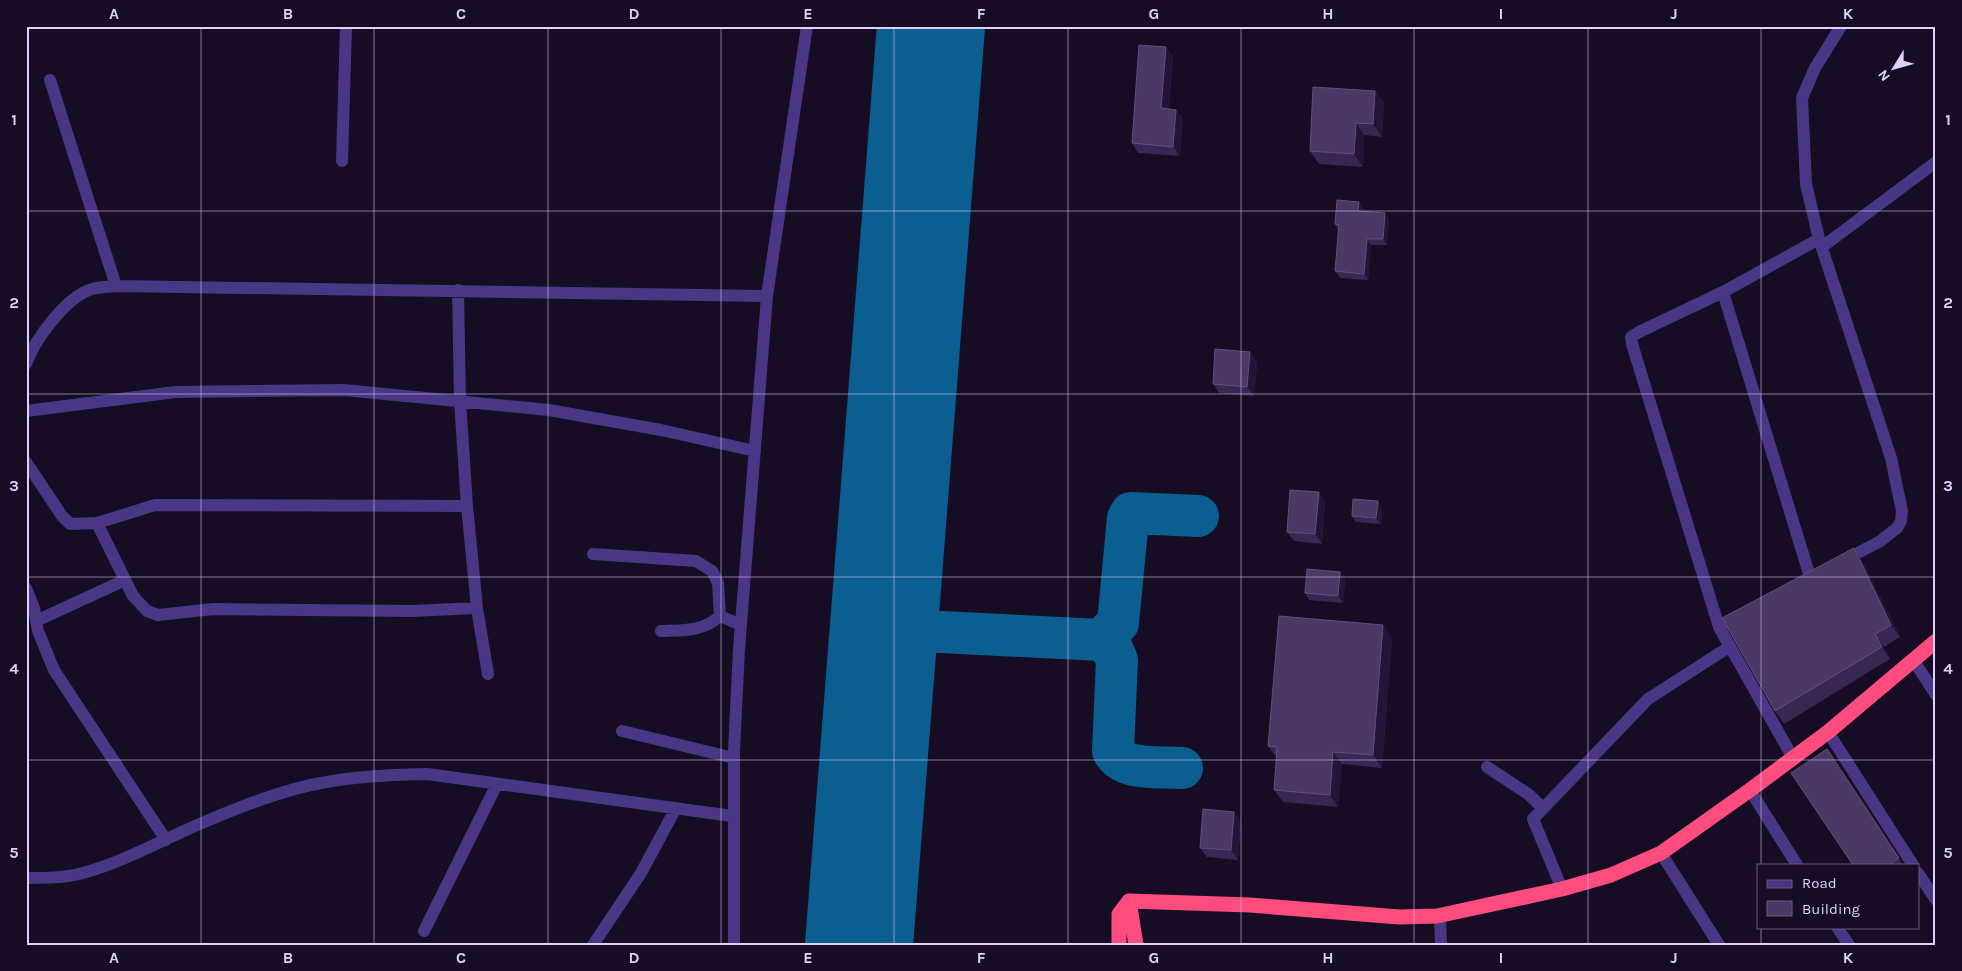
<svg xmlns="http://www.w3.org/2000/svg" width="1962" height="971" viewBox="0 0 1962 971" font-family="Karla,sans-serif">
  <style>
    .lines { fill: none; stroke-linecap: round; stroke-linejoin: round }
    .taxiway { stroke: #0b5e90; stroke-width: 42 }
    .runway { stroke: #0b5e90; stroke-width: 108 }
    .street { stroke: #493785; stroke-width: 12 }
    .highway { stroke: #ff4c7e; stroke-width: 15 }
    .wall { fill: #382653 }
    .shaded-wall { fill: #231438 }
    .building { fill: #4a3865; stroke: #61507e }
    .grid { fill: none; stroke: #dfd1ff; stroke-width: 1; stroke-opacity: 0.55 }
    .neatline { fill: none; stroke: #dfd1ff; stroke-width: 2 }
    .grid-label { font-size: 16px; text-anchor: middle; font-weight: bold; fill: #dfd1ff }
  </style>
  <rect width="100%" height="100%" fill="#160d24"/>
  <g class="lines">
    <path class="taxiway" d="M 887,594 L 903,617 L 921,631
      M 1101,640 L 1118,623 L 1128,518 L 1131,513 L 1198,516
      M 881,663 L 897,646 L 921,631 L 1101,640 L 1112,649 L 1117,660 L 1113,751 C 1124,772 1161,766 1182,768"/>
    <path class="runway" d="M 859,945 L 931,26"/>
    <path class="street" d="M 1841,26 L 1815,68 L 1802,98 L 1806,184 L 1819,239 L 1891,458 L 1902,511 L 1901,521 L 1897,528 L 1879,542 L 1842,561
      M 50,80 L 116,286
      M 342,161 L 346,26
      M 1822,247 L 1936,162
      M 1723,292 L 1639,332 L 1631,337 L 1632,344 L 1719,627 L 1793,758
      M 26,364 C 35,339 66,297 92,289 C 99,287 108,287 116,286 L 767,296
      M 26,411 L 176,392 L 344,390 L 549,410 L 661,430 L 755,451
      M 26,462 L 62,516 L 70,524 L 97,523 L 155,505 L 467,506 L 460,401 L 458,290
      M 97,523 L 133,596 L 147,611 L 158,615 L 213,609 L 411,611 L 477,608 L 467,506
      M 593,554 L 696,561 L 712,571 L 718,583 L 720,616 L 741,625
      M 1810,577 L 1723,292 L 1819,239
      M 26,588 L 34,608 L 38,631 L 54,670 L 166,840
      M 477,608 L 488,674
      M 36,621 L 125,580
      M 1719,627 L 1738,616
      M 661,631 C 682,630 703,632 720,616
      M 1914,661 L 1936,695
      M 622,731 L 734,758
      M 1828,732 L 1913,865
      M 1487,767 L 1528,794 L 1543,808
      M 1750,790 L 1797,865
      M 1661,853 L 1719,945
      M 1918,873 L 1936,900
      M 26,878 C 45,878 65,878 83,873 C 127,861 167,837 209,820 C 245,805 283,790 321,783 C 356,776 392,775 427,774 L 732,816
      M 1562,889 L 1533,819 L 1648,699 L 1729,647
      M 1440,916 L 1441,945
      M 1837,927 L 1849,945
      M 424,931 L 497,784
      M 593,945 L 641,873 L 676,808
      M 734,945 L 734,751 L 739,649 L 767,296 L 807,26"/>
    <path class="highway" d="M 1129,901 L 1250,905 L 1399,917 L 1437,916 L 1562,889 L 1611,875 L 1661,853 L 1750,790 L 1828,732 L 1936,641
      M 1129,901 L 1136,945
      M 1119,945 L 1119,914 L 1129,901"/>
  </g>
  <path class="wall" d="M 1166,47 L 1173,57 L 1169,109 L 1176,110 L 1183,119 L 1180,156 L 1138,153 L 1132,143 Z
    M 1375,91 L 1384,103 L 1382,137 L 1364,135 L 1363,167 L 1319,164 L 1310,151 Z
    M 1359,202 L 1363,208 L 1363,211 L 1389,219 L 1387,245 L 1371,245 L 1368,280 L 1340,278 L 1335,271 L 1338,230 L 1335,224 Z
    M 1257,362 L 1254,396 L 1219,393 L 1213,384 Z
    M 1325,502 L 1322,544 L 1294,541 L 1287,532 Z
    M 1382,507 L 1381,524 L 1356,522 L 1352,516 Z
    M 1862,561 L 1900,637 L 1884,647 L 1890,659 L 1784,724 L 1775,711 Z
    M 1340,572 L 1345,579 L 1343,603 L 1309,600 L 1305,593 Z
    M 1392,638 L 1382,768 L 1342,764 L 1338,807 L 1283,802 L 1274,790 L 1277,758 L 1268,746 Z
    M 1833,758 L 1903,865 L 1853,865 Z
    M 1234,812 L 1241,822 L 1238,860 L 1207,857 L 1200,848 Z"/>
  <path class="shaded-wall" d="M 1166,47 L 1173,57 L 1168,118 L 1161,108 Z
    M 1375,91 L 1384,103 L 1382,137 L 1373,124 Z
    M 1176,110 L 1183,119 L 1180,156 L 1173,147 Z
    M 1356,123 L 1364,135 L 1363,167 L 1354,154 Z
    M 1359,202 L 1363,208 L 1362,217 L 1358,211 Z
    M 1385,213 L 1389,219 L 1387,245 L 1383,239 Z
    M 1367,239 L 1371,245 L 1368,280 L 1364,274 Z
    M 1250,352 L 1257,362 L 1254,396 L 1247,387 Z
    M 1319,492 L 1325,502 L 1322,544 L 1315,534 Z
    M 1378,501 L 1382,507 L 1381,524 L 1376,518 Z
    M 1854,548 L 1862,561 L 1900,637 L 1891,625 Z
    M 1340,572 L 1345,579 L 1343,603 L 1338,596 Z
    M 1383,625 L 1392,638 L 1382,768 L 1373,755 Z
    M 1875,634 L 1884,647 L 1890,659 L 1882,647 Z
    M 1333,752 L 1342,764 L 1338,807 L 1330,795 Z
    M 1234,812 L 1241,822 L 1238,860 L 1231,850 Z"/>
  <path class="building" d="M 1139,45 L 1166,47 L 1161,108 L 1176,110 L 1173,147 L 1132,143 Z
    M 1313,87 L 1375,91 L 1373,124 L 1356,123 L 1354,154 L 1310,151 Z
    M 1337,200 L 1359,202 L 1358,211 L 1385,213 L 1383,239 L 1367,239 L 1364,274 L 1335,271 L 1339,225 L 1335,224 Z
    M 1215,349 L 1250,352 L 1247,387 L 1213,384 Z
    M 1290,490 L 1319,492 L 1315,534 L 1287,532 Z
    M 1353,499 L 1378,501 L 1376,518 L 1352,516 Z
    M 1854,548 L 1891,625 L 1875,634 L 1882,647 L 1775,711 L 1722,618 Z
    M 1307,569 L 1340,572 L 1338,596 L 1305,593 Z
    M 1279,616 L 1383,625 L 1373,755 L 1333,752 L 1330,795 L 1274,790 L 1277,747 L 1268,746 Z
    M 1827,749 L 1899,858 L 1889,865 L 1853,865 L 1791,773 Z
    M 1203,809 L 1234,812 L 1231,850 L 1200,848 Z"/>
  <path class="grid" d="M 201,26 L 201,945M 374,26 L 374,945M 548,26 L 548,945M 721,26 L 721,945M 894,26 L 894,945M 1068,26 L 1068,945M 1241,26 L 1241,945M 1414,26 L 1414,945M 1588,26 L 1588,945M 1761,26 L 1761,865M 26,211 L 1936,211M 26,394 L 1936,394M 26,577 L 1936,577M 26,760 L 1936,760M 1761,927 L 1761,945"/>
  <rect width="1962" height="971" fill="none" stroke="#160d24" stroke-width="55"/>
  <rect x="1757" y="864" width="162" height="65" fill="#160d24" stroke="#665b7c"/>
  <rect x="1767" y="880" width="25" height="8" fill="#493785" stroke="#665b7c"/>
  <text x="1802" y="888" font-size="15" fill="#dfd1ff">Road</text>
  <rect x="1767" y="901" width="25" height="15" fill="#4a3865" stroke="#665b7c"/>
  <text x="1802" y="914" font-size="15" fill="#dfd1ff">Building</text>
  <g transform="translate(1894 68) rotate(233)" stroke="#160d24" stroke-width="4" paint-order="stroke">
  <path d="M0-4L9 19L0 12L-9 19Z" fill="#dfd1ff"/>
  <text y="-8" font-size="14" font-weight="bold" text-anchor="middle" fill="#dfd1ff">N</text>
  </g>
  <rect x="28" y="28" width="1906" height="916" class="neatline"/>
  <g class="grid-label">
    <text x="114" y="19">A</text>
    <text x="288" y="19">B</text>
    <text x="461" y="19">C</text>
    <text x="634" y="19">D</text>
    <text x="808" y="19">E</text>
    <text x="981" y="19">F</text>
    <text x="1154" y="19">G</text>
    <text x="1328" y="19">H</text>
    <text x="1501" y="19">I</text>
    <text x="1674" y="19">J</text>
    <text x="1848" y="19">K</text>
    <text x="14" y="125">1</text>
    <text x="1948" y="125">1</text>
    <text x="14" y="308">2</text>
    <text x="1948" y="308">2</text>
    <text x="14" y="491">3</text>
    <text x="1948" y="491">3</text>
    <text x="14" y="674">4</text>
    <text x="1948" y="674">4</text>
    <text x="14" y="858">5</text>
    <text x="1948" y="858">5</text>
    <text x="114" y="963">A</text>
    <text x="288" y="963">B</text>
    <text x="461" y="963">C</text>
    <text x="634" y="963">D</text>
    <text x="808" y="963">E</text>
    <text x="981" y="963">F</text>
    <text x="1154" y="963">G</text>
    <text x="1328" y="963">H</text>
    <text x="1501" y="963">I</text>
    <text x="1674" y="963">J</text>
    <text x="1848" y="963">K</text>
  </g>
</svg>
